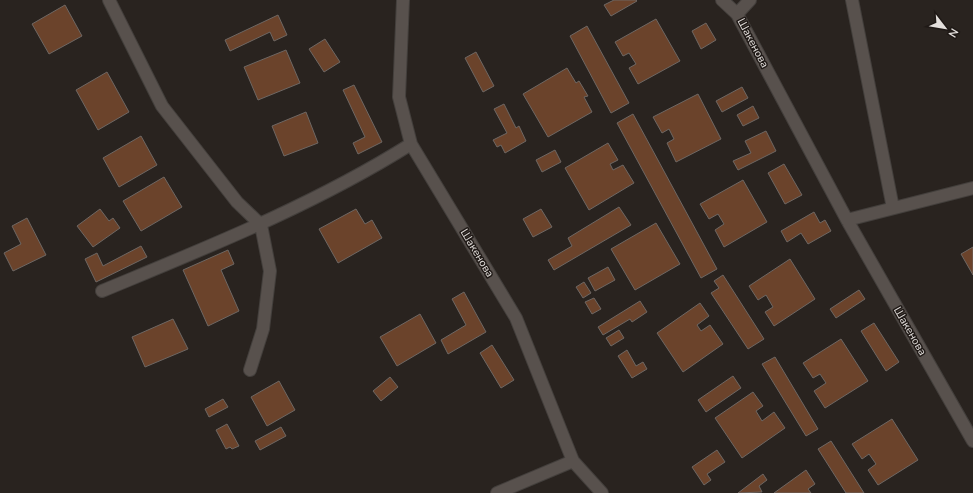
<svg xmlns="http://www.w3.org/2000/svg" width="973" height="493" viewBox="0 0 973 493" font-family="'Nunito Sans',sans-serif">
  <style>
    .building { fill: #6b432b; stroke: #6e6763 }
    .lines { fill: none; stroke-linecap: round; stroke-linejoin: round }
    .minor-casing { stroke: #433f3c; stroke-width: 14 }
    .minor { stroke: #58514d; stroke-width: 12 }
    .labels { text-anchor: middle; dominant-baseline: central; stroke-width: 3; stroke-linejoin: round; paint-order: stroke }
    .street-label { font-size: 11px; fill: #e3dfdc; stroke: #1f1916 }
  </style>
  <rect width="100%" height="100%" fill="#29231f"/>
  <path class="building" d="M 614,0 L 636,0 L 637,1 L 611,16 L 604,5 Z
    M 65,5 L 82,36 L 49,54 L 32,24 Z
    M 278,15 L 287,35 L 274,41 L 270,32 L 230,51 L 225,40 Z
    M 656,19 L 680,61 L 638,84 L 629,68 L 636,64 L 629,53 L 623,56 L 615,42 Z
    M 706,23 L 716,40 L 701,49 L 692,31 Z
    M 587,26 L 629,103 L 611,113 L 570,36 Z
    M 325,39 L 340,62 L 324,72 L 309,49 Z
    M 286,50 L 300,83 L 258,100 L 244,67 Z
    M 476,52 L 494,86 L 483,92 L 465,58 Z
    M 567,68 L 576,83 L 579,81 L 588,96 L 584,97 L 592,112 L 548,137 L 523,94 Z
    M 107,72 L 129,112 L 98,130 L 76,90 Z
    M 354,85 L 382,142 L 358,154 L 353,143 L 365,137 L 343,90 Z
    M 742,87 L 748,98 L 722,112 L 716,101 Z
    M 698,94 L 721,139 L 676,162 L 667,143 L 674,139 L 669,129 L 662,133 L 653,117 Z
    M 504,104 L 516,128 L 519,126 L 526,141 L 505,153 L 501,145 L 497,147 L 493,140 L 507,133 L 494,109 Z
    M 753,106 L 759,118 L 743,126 L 737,115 Z
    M 306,112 L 318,143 L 284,156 L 272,126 Z
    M 633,114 L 717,269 L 701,278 L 617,123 Z
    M 766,131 L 776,151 L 738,170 L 733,161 L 751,153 L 745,141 Z
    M 141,136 L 157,165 L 119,187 L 103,158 Z
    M 608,143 L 618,160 L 610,164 L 613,170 L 623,165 L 634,183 L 589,210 L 565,168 Z
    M 555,150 L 561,162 L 542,172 L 536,160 Z
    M 784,164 L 802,195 L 785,204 L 768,173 Z
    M 164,177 L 182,207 L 141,231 L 123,201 Z
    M 743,180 L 767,222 L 724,247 L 715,230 L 724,224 L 718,214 L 709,219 L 700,204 Z
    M 619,207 L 631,225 L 554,270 L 548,260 L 572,246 L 568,238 Z
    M 100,209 L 109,221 L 113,218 L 120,228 L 93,247 L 77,226 Z
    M 356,209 L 365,224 L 372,220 L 382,238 L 338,263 L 319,229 Z
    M 541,209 L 552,227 L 533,237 L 523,219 Z
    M 814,212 L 820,223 L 825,220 L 831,231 L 808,244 L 801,233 L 787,242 L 781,231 Z
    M 27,218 L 46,255 L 13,271 L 4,253 L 21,244 L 12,226 Z
    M 656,223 L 680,264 L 635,290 L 611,249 Z
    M 141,246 L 147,257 L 96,282 L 85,259 L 97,253 L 103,266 Z
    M 973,247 L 973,275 L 961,254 Z
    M 228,250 L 234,264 L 221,270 L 239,311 L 208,326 L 183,270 Z
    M 790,259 L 815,299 L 774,326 L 765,312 L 773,307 L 766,295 L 758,300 L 749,286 Z
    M 608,267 L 615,280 L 595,291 L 588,278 Z
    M 723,275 L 764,339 L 748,349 L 711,293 L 719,288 L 714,281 Z
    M 584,282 L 591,293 L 583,298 L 576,287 Z
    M 859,290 L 865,299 L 836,318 L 830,309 Z
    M 464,292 L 486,332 L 448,354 L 441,340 L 466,325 L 452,299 Z
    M 594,298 L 601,309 L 592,314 L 585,302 Z
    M 640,301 L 647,312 L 632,322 L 630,319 L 603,335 L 598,327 Z
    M 700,303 L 709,316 L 697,325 L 701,331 L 710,325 L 723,344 L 683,372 L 657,333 Z
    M 420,314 L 436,343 L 397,366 L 380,337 Z
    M 173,319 L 188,349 L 145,367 L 132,337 Z
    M 874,323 L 899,362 L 886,371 L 861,331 Z
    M 619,330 L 624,338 L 611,346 L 606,338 Z
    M 841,339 L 868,381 L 825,408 L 814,391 L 826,383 L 820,374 L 813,378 L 803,363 Z
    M 492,345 L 514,380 L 501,388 L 480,353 Z
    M 627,350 L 636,366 L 643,362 L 647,369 L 632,378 L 618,356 Z
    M 775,357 L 818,429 L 806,436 L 762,364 Z
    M 733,376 L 741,388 L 706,412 L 698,400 Z
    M 390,377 L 398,387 L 381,401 L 373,391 Z
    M 279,381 L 295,410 L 267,426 L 251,397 Z
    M 753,392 L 763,406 L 756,411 L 762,421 L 774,412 L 785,428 L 742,458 L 715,418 Z
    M 223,399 L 228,407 L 209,417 L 205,409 Z
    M 892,419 L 918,460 L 878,485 L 868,470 L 876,464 L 869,454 L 862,459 L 852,444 Z
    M 227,424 L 239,446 L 232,449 L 230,447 L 226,449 L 216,430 Z
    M 281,427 L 286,436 L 260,450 L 255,441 Z
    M 831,441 L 864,493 L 846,493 L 818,449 Z
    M 717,450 L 725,462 L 707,474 L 711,480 L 704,485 L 692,467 Z
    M 806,470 L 815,484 L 808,489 L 811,493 L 774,493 Z
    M 763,474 L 767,480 L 759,486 L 762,492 L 738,493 Z"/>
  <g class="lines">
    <defs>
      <path id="minor" d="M 109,0 L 162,106 L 237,202 L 261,225 L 270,271 L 263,329 L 250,370
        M 403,0 L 399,97 L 411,144 L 516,318 L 573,461 L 602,493
        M 722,0 L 737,14 L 847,220 L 973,441
        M 852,0 L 893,208
        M 737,14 L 750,0
        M 847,220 L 973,188
        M 102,291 C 208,247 314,205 411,144
        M 497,493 L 573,461"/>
    </defs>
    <use href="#minor" class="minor-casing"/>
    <use href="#minor" class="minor"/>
  </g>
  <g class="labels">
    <g class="street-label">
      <text transform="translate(753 43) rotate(62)">Шакенова</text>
      <text transform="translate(477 253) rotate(59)">Шакенова</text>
      <text transform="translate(910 331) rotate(60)">Шакенова</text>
    </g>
  </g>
  <g transform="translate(945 28) rotate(121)" stroke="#1f1916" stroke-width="3" paint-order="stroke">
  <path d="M0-3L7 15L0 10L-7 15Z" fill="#e3dfdc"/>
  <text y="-6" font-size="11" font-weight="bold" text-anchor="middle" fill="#e3dfdc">N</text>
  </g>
</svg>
